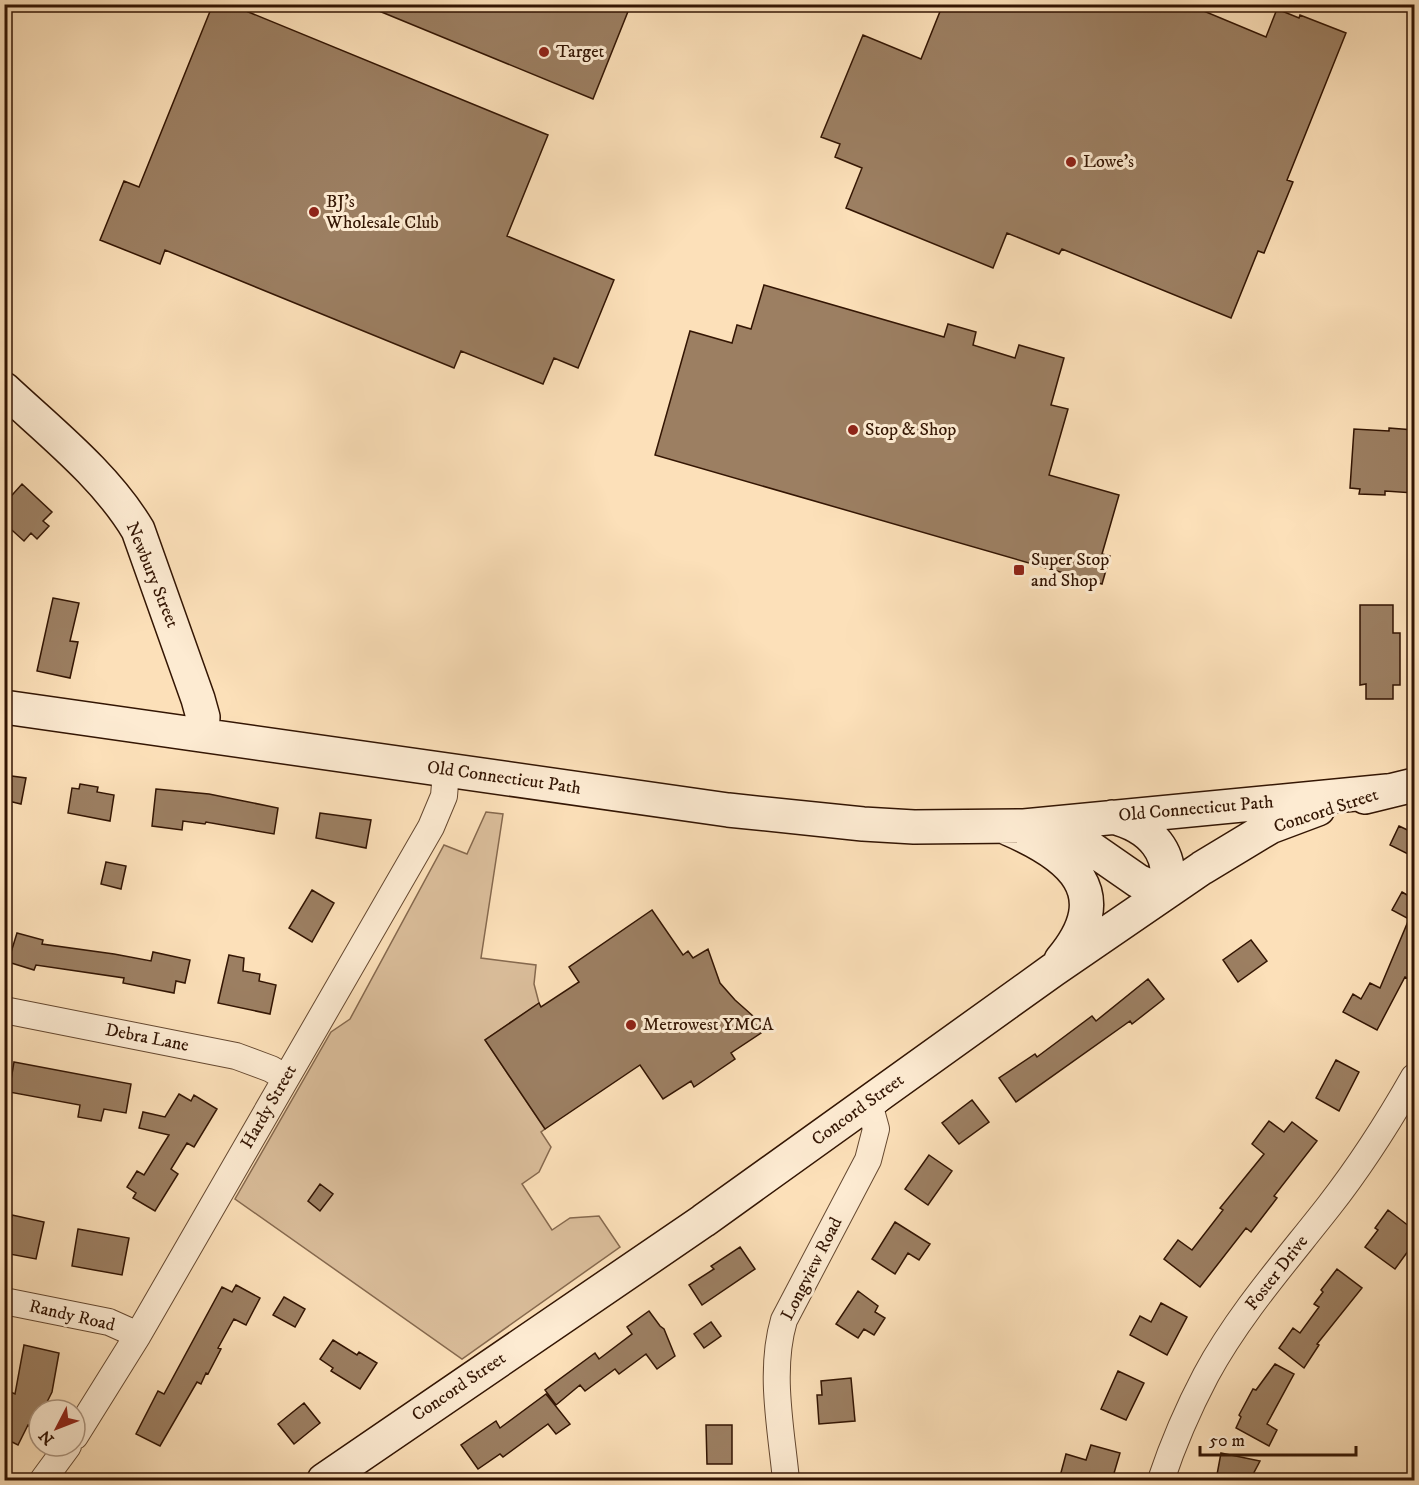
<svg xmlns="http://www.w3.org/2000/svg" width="1419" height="1485" viewBox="0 0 1419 1485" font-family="'IM FELL DW Pica',serif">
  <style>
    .green { fill: #dabd9a; stroke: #86694e; stroke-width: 1.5 }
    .building { fill: #9c7f62; stroke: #331503; stroke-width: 1.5 }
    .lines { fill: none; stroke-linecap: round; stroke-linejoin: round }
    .street-casing { stroke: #654830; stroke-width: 28 }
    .secondary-casing { stroke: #331503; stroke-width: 36 }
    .street { stroke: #fdebd2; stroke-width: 26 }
    .secondary { stroke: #fdebd2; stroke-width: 33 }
    .poi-dot { fill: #8f2418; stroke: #fdebd2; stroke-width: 2 }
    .labels { text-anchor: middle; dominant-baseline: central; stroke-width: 6; stroke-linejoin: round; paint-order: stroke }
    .poi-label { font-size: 18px; fill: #331503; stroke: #fdebd2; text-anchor: start }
    .street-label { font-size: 18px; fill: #331503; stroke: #fdebd2 }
  </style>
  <rect width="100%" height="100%" fill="#fce0b9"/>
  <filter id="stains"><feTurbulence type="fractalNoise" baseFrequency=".00333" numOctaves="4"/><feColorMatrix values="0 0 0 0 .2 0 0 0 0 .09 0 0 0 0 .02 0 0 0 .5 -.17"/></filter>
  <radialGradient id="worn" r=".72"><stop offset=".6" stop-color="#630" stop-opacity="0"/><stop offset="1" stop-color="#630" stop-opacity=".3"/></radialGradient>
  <path class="green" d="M 486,812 L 503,814 L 481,958 L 536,965 L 534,984 L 539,1003 L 485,1040 L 545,1129 L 541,1132 L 551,1147 L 539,1172 L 522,1184 L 552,1230 L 570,1218 L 599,1216 L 620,1247 L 462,1359 L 235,1199 L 331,1032 L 350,1019 L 444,845 L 467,854 Z"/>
  <path class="building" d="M 213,4 L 229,4 L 548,135 L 507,236 L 614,280 L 578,368 L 554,358 L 543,384 L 461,351 L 454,368 L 165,250 L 160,264 L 100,240 L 124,181 L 139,187 Z
    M 362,4 L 631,4 L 593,99 Z
    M 943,4 L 1187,4 L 1266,37 L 1277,9 L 1299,18 L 1300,15 L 1346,33 L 1287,180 L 1293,182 L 1264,253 L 1258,251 L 1231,318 L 1062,249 L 1059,254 L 1007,233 L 993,268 L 846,208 L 862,168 L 835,157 L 840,144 L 821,137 L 863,35 L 921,59 Z
    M 764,285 L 944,337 L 948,324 L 976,332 L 973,345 L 1015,358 L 1019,345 L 1064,358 L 1051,405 L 1068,409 L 1049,475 L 1119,495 L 1102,554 L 1110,556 L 1102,584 L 655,455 L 690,331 L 732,343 L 737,325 L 751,329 Z
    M 1389,428 L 1414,430 L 1414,493 L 1385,491 L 1385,495 L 1359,494 L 1360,489 L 1350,488 L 1354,429 L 1389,431 Z
    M 22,484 L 52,512 L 43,521 L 49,526 L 37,539 L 31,533 L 24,541 L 4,523 L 4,504 Z
    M 53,598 L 79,603 L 70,641 L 78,642 L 70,678 L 37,671 Z
    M 1360,605 L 1393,605 L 1393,633 L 1400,633 L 1400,685 L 1393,685 L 1393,699 L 1366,699 L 1366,684 L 1360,685 Z
    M 4,775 L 26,778 L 21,804 L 4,800 Z
    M 80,784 L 98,787 L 97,792 L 114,795 L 110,821 L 68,813 L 72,788 L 79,789 Z
    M 156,789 L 209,794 L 278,808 L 274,834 L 206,822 L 205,824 L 183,821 L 182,830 L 152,826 Z
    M 320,813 L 371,820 L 366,848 L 316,838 Z
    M 1399,826 L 1414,833 L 1414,857 L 1390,845 Z
    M 106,862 L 126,866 L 121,889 L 101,884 Z
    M 312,890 L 334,903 L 312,942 L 289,928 Z
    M 1402,892 L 1414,899 L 1414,981 L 1405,977 L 1377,1030 L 1343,1012 L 1353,994 L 1361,999 L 1370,983 L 1380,988 L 1409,919 L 1392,910 Z
    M 652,910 L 683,955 L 688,951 L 693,958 L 708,949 L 720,983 L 735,1000 L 753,1016 L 751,1017 L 761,1033 L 731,1053 L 735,1059 L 694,1087 L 691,1081 L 663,1099 L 640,1065 L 545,1129 L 485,1040 L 539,1003 L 541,1007 L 579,982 L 569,967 Z
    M 17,933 L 43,940 L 42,944 L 114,954 L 151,961 L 153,952 L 190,960 L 185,983 L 176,981 L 174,993 L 123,983 L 124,978 L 36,965 L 34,970 L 8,962 Z
    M 1251,940 L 1267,961 L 1238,982 L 1223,960 Z
    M 229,955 L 244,958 L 243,971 L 260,974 L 259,981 L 276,985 L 270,1014 L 218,1003 Z
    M 1148,979 L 1164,999 L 1132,1024 L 1130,1021 L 1016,1102 L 999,1078 L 1035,1054 L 1037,1057 L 1092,1016 L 1096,1021 Z
    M 1336,1060 L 1359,1072 L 1339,1111 L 1316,1098 Z
    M 14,1062 L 131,1084 L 126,1113 L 104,1109 L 101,1121 L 78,1117 L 80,1105 L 9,1092 Z
    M 179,1094 L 191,1101 L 194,1095 L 217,1109 L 194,1147 L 187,1143 L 171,1169 L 178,1174 L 155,1211 L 133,1198 L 136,1193 L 127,1187 L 137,1171 L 144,1175 L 169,1135 L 139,1128 L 143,1112 L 165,1117 Z
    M 972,1100 L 989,1122 L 959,1144 L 942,1123 Z
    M 1269,1121 L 1284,1132 L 1292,1122 L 1317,1141 L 1274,1196 L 1277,1198 L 1251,1232 L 1246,1228 L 1200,1287 L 1164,1259 L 1178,1240 L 1192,1250 L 1223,1210 L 1220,1208 L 1264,1154 L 1252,1144 Z
    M 929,1155 L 952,1171 L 928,1205 L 905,1189 Z
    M 320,1184 L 333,1194 L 320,1211 L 308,1201 Z
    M 1388,1210 L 1414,1230 L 1414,1243 L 1395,1269 L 1365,1247 L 1378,1230 L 1375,1228 Z
    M 12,1215 L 44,1222 L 36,1259 L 4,1253 L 4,1224 L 10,1225 Z
    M 895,1222 L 930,1244 L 919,1260 L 908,1253 L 895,1274 L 872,1259 Z
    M 78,1229 L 129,1238 L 122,1275 L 72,1266 Z
    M 740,1247 L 755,1269 L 702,1305 L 689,1285 L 714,1269 L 711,1266 Z
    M 1337,1269 L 1362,1288 L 1317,1344 L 1319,1345 L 1304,1368 L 1279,1348 L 1293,1328 L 1300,1333 L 1319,1307 L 1314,1304 L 1323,1292 L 1321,1290 Z
    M 236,1285 L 260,1298 L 246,1325 L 234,1319 L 218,1348 L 221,1349 L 208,1374 L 206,1373 L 201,1384 L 197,1382 L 160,1446 L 136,1434 L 158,1391 L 164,1394 L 222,1287 L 232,1292 Z
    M 858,1291 L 878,1306 L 875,1312 L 885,1318 L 874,1335 L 864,1329 L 858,1338 L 836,1324 Z
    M 284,1297 L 305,1309 L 295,1327 L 273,1315 Z
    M 1161,1303 L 1187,1317 L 1167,1355 L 1130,1335 L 1140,1316 L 1151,1322 Z
    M 649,1311 L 660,1326 L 664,1329 L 675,1356 L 657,1369 L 646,1354 L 619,1374 L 615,1369 L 585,1391 L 580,1385 L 556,1405 L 545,1390 L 595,1353 L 599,1359 L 632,1334 L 627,1327 Z
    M 711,1322 L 721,1336 L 704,1348 L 694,1334 Z
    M 333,1340 L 357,1355 L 359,1352 L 377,1363 L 360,1389 L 331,1371 L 333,1368 L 320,1359 Z
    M 24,1345 L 59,1353 L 52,1392 L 43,1410 L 39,1410 L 39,1431 L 28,1425 L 18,1445 L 4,1438 L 4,1389 L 15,1394 Z
    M 1275,1364 L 1294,1374 L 1267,1424 L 1277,1430 L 1269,1446 L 1236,1428 L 1241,1417 L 1239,1415 L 1253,1389 L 1256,1390 Z
    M 1118,1371 L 1144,1383 L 1126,1420 L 1101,1409 Z
    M 851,1378 L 855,1421 L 819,1424 L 817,1395 L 822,1395 L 821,1381 Z
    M 546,1394 L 570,1424 L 556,1434 L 548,1424 L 503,1457 L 500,1454 L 478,1469 L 461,1445 L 496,1421 L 500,1428 Z
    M 304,1403 L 320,1423 L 294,1444 L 278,1424 Z
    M 706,1425 L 732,1425 L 732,1464 L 707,1464 Z
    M 1091,1445 L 1120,1453 L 1112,1480 L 1059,1480 L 1066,1454 L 1086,1460 Z
    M 1221,1453 L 1260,1461 L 1250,1480 L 1216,1480 Z"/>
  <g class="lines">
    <defs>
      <path id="street" d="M 4,1010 L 236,1056 L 271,1069 L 286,1078
        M 4,1301 L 109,1322 L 138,1335
        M 75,1436 L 138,1335 L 431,827 L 444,796 L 446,771
        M 43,1480 L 68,1446
        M 786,1480 C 781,1428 769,1371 784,1320 L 868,1160 L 876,1129 L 870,1107 L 886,1093
        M 1161,1480 C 1173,1444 1188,1409 1206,1375 C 1239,1314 1286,1261 1329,1206 C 1361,1165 1389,1121 1414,1077"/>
      <path id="secondary" d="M 4,389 C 50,432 106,476 138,530 L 198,699 L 203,717 L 202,735
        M 4,707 L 728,810 L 863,824 L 914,827 L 1024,826 L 1387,791
        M 1365,797 L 1414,785
        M 1112,817 C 1150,826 1176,853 1165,893
        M 1007,828 C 1070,855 1118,892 1061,960
        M 1037,832 L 1089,847 L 1138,881 L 1165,893
        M 324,1480 L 703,1221 L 1053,970 L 1202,868 L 1270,827 L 1318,809"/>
    </defs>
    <use href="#street" class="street-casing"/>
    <use href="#secondary" class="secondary-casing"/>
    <use href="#street" class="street"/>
    <use href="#secondary" class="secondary"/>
  </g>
  <g class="poi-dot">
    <circle cx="544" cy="52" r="6"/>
    <circle cx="1071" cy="162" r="6"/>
    <circle cx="314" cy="212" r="6"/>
    <circle cx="853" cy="430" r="6"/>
    <rect x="1013" y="564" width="12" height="12" rx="3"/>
    <circle cx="631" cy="1025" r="6"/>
  </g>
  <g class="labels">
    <g class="poi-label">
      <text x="556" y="52">Target</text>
      <text x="1083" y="162">Lowe's</text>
      <text x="326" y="202">BJ's<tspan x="326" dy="21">Wholesale Club</tspan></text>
      <text x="865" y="430">Stop &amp; Shop</text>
      <text x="1031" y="560">Super Stop<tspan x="1031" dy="21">and Shop</tspan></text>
      <text x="643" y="1025">Metrowest YMCA</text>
    </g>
    <g class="street-label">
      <text transform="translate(152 575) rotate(68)">Newbury Street</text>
      <text transform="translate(504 778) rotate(8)">Old Connecticut Path</text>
      <text transform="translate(1196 809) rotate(-5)">Old Connecticut Path</text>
      <text transform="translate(1326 811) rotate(-18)">Concord Street</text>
      <text transform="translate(147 1038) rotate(11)">Debra Lane</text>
      <text transform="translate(269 1107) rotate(-60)">Hardy Street</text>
      <text transform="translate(858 1110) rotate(-36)">Concord Street</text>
      <text transform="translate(812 1269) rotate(-63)">Longview Road</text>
      <text transform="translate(1277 1273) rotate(-52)">Foster Drive</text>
      <text transform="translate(72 1316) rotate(13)">Randy Road</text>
      <text transform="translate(459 1387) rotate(-34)">Concord Street</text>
    </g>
  </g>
  <rect width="1419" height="1485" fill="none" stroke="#fce0b9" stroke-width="24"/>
  <rect x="6" y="6" width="1407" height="1473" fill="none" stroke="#331503" stroke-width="3"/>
  <rect x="12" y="12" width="1395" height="1461" fill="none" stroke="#331503" stroke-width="1.5"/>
  <g transform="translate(57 1428) rotate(228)"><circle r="28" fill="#fdebd2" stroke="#ac957f" stroke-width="1.5"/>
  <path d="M0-4.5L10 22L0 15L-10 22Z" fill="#8f2418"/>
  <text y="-9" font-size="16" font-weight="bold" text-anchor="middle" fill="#331503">N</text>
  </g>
  <path d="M1200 1446v9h156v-9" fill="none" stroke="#331503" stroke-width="3"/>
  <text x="1209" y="1446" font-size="18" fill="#331503" stroke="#fdebd2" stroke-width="4.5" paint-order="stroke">50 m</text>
  <rect width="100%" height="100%" filter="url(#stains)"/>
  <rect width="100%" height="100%" fill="url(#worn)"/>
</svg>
